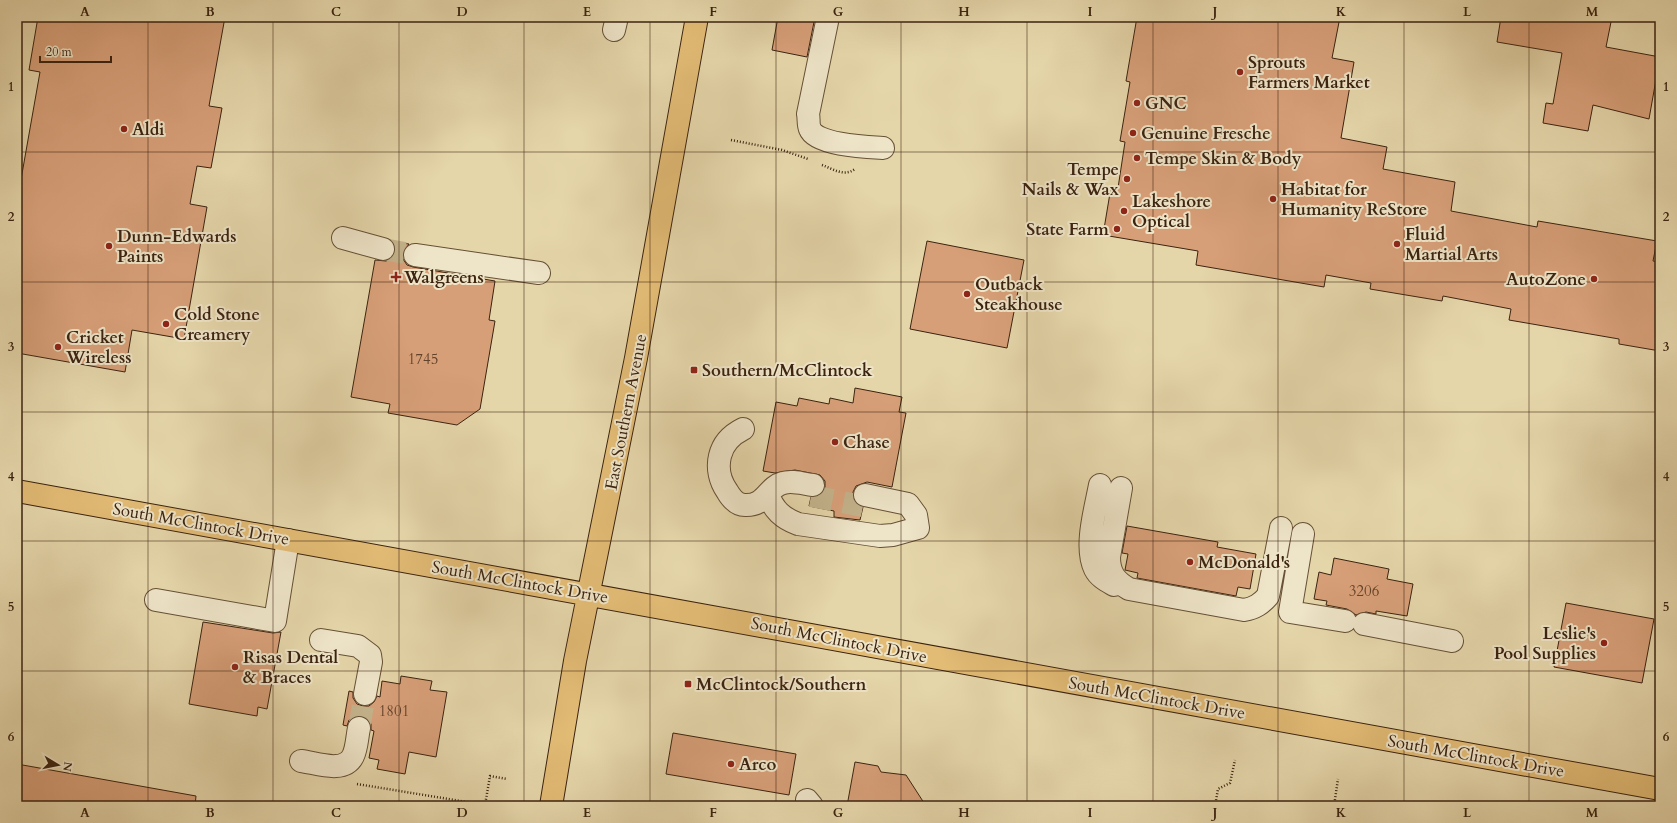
<svg xmlns="http://www.w3.org/2000/svg" width="1677" height="823" viewBox="0 0 1677 823" font-family="Cardo,serif">
  <style>
    .building { fill: #d79f78; stroke: #3b2310 }
    .lines { fill: none; stroke-linecap: round; stroke-linejoin: round }
    .minor-tunnel { stroke: #c3b28b; stroke-width: 22; stroke-dasharray: 22 11; stroke-linecap: butt }
    .minor-casing { stroke: #665036; stroke-width: 24 }
    .major-casing { stroke: #3b2310; stroke-width: 24 }
    .path { stroke: #3b2310; stroke-width: 2.5; stroke-dasharray: 1 2; stroke-linecap: butt }
    .minor { stroke: #eee4c8; stroke-width: 22 }
    .major { stroke: #e2bb75; stroke-width: 22 }
    .grid { fill: none; stroke: #3b2310; stroke-width: 1; stroke-opacity: 0.55 }
    .poi-dot { fill: #8f2418; stroke: #eee4c8; stroke-width: 1.5 }
    .labels { text-anchor: middle; dominant-baseline: central; stroke-width: 4; stroke-linejoin: round; paint-order: stroke }
    .number-label { font-size: 15px; fill: #62422a }
    .poi-label { font-size: 17px; font-weight: bold; fill: #3b2310; stroke: #eee4c8; text-anchor: start }
    .street-label { font-size: 17px; fill: #3b2310; stroke: #eee4c8 }
    .neatline { fill: none; stroke: #3b2310; stroke-width: 1.5 }
    .grid-label { font-size: 13px; text-anchor: middle; font-weight: bold; fill: #3b2310 }
  </style>
  <rect width="100%" height="100%" fill="#e5d6aa"/>
  <filter id="stains"><feTurbulence type="fractalNoise" baseFrequency=".005" numOctaves="4"/><feColorMatrix values="0 0 0 0 .2 0 0 0 0 .09 0 0 0 0 .02 0 0 0 .5 -.17"/></filter>
  <radialGradient id="worn" r=".72"><stop offset=".6" stop-color="#630" stop-opacity="0"/><stop offset="1" stop-color="#630" stop-opacity=".3"/></radialGradient>
  <path class="building" d="M 38,17 L 225,17 L 209,106 L 222,108 L 211,168 L 197,166 L 190,204 L 207,207 L 184,339 L 132,330 L 125,372 L 17,353 L 17,202 L 40,72 L 29,70 Z
    M 778,17 L 815,17 L 807,57 L 772,50 Z
    M 1137,17 L 1340,17 L 1332,58 L 1354,62 L 1341,138 L 1387,147 L 1383,169 L 1455,182 L 1451,211 L 1537,227 L 1538,221 L 1657,241 L 1653,261 L 1660,262 L 1660,351 L 1619,344 L 1619,339 L 1509,320 L 1511,309 L 1443,296 L 1442,301 L 1370,289 L 1371,283 L 1326,275 L 1324,287 L 1196,265 L 1198,251 L 1103,235 L 1111,187 L 1118,188 L 1125,142 L 1120,141 L 1130,82 L 1126,81 Z
    M 1501,17 L 1612,17 L 1606,47 L 1660,57 L 1649,119 L 1593,105 L 1588,131 L 1543,123 L 1546,103 L 1553,104 L 1562,53 L 1497,42 Z
    M 927,241 L 1024,260 L 1007,348 L 910,329 Z
    M 393,242 L 409,244 L 403,253 L 403,259 L 407,265 L 413,267 L 495,281 L 489,320 L 495,321 L 480,409 L 457,425 L 388,413 L 390,404 L 351,397 L 375,260 L 386,261 L 392,258 L 395,252 Z
    M 855,388 L 902,397 L 899,412 L 906,413 L 892,487 L 867,482 L 856,486 L 853,492 L 853,499 L 857,505 L 863,507 L 860,520 L 834,517 L 834,511 L 809,506 L 811,497 L 818,496 L 823,492 L 825,487 L 825,481 L 820,475 L 795,470 L 775,473 L 763,471 L 776,402 L 797,406 L 799,398 L 829,404 L 830,398 L 853,403 Z
    M 1127,526 L 1218,542 L 1217,547 L 1256,554 L 1250,589 L 1238,587 L 1236,596 L 1137,578 L 1138,573 L 1125,570 L 1128,554 L 1122,553 Z
    M 1334,558 L 1389,569 L 1387,579 L 1413,584 L 1407,616 L 1376,611 L 1376,614 L 1366,612 L 1356,615 L 1347,609 L 1326,605 L 1327,601 L 1314,599 L 1319,572 L 1331,575 Z
    M 1566,603 L 1654,619 L 1642,683 L 1554,667 Z
    M 203,622 L 273,633 L 281,632 L 267,709 L 258,707 L 257,716 L 189,704 Z
    M 401,676 L 432,681 L 430,690 L 447,692 L 436,757 L 409,752 L 405,774 L 377,769 L 379,760 L 369,758 L 374,731 L 371,730 L 371,724 L 367,718 L 361,716 L 355,716 L 349,720 L 347,726 L 343,725 L 349,691 L 353,692 L 353,698 L 357,704 L 363,706 L 369,706 L 374,702 L 377,696 L 380,697 L 382,681 L 400,684 Z
    M 673,733 L 796,754 L 789,795 L 666,774 Z
    M 855,762 L 878,766 L 881,772 L 906,775 L 926,806 L 847,806 Z
    M 17,764 L 196,796 L 195,806 L 17,806 Z"/>
  <g class="lines">
    <path class="minor-tunnel" d="M 383,249 L 415,255
      M 811,496 L 863,506
      M 359,728 L 365,694"/>
    <defs>
      <path id="minor" d="M 828,17 L 808,114 C 809,118 808,125 810,129 C 816,145 867,147 883,148
        M 614,30 L 617,17
        M 343,238 L 383,249
        M 415,255 L 539,273
        M 743,429 C 731,435 723,443 720,456 C 717,468 720,481 727,491 C 731,498 737,505 745,505 C 766,506 767,487 783,483 C 792,480 804,484 813,485
        M 1100,485 C 1096,507 1084,547 1095,569 C 1099,577 1107,581 1114,585
        M 1121,488 L 1109,557 C 1109,573 1115,581 1129,589 L 1244,610 C 1255,608 1261,604 1268,596 L 1281,528
        M 768,495 C 774,510 782,518 798,524 L 880,536 L 893,535 L 918,528
        M 865,495 L 908,504 L 916,515 L 918,528
        M 1303,534 L 1290,612 L 1345,621
        M 156,600 L 275,621 L 288,540
        M 1364,624 L 1452,641
        M 321,640 L 358,646 L 370,655 L 371,662 L 365,694
        M 301,761 C 317,763 344,774 353,756 C 357,748 357,737 359,728
        M 807,800 L 812,806"/>
      <path id="major" d="M 17,491 L 1660,789
        M 551,806 L 575,661 L 636,358 L 697,17"/>
    </defs>
    <use href="#minor" class="minor-casing"/>
    <use href="#major" class="major-casing"/>
    <path class="path" d="M 731,140 L 782,150 L 808,159
      M 822,165 C 833,169 844,177 855,169
      M 357,784 L 485,805 L 490,776 L 507,779
      M 1215,806 L 1218,789 L 1230,783 L 1235,760
      M 1334,806 L 1338,779"/>
    <use href="#minor" class="minor"/>
    <use href="#major" class="major"/>
  </g>
  <path class="grid" d="M 148,17 L 148,806M 273,17 L 273,806M 399,17 L 399,806M 524,17 L 524,806M 650,17 L 650,806M 776,17 L 776,806M 901,17 L 901,806M 1027,17 L 1027,806M 1153,17 L 1153,806M 1278,17 L 1278,806M 1404,17 L 1404,806M 1529,17 L 1529,806M 17,152 L 1660,152M 17,282 L 1660,282M 17,412 L 1660,412M 17,541 L 1660,541M 17,671 L 1660,671"/>
  <g class="poi-dot">
    <circle cx="1240" cy="72" r="4"/>
    <circle cx="1137" cy="103" r="4"/>
    <circle cx="124" cy="129" r="4"/>
    <circle cx="1133" cy="133" r="4"/>
    <circle cx="1137" cy="158" r="4"/>
    <circle cx="1127" cy="179" r="4"/>
    <circle cx="1273" cy="199" r="4"/>
    <circle cx="1124" cy="211" r="4"/>
    <circle cx="1117" cy="229" r="4"/>
    <circle cx="1397" cy="244" r="4"/>
    <circle cx="109" cy="246" r="4"/>
    <path d="M394 271h4v4h4v4h-4v4h-4v-4h-4v-4h4z"/>
    <circle cx="1594" cy="279" r="4"/>
    <circle cx="967" cy="294" r="4"/>
    <circle cx="166" cy="324" r="4"/>
    <circle cx="58" cy="347" r="4"/>
    <rect x="690" y="366" width="8" height="8" rx="2"/>
    <circle cx="835" cy="442" r="4"/>
    <circle cx="1190" cy="562" r="4"/>
    <circle cx="1604" cy="643" r="4"/>
    <circle cx="235" cy="667" r="4"/>
    <rect x="684" y="680" width="8" height="8" rx="2"/>
    <circle cx="731" cy="764" r="4"/>
  </g>
  <g class="labels">
    <g class="number-label">
      <text x="423" y="359">1745</text>
      <text x="1364" y="591">3206</text>
      <text x="394" y="711">1801</text>
    </g>
    <g class="poi-label">
      <text x="1248" y="62">Sprouts<tspan x="1248" dy="20">Farmers Market</tspan></text>
      <text x="1145" y="103">GNC</text>
      <text x="132" y="129">Aldi</text>
      <text x="1141" y="133">Genuine Fresche</text>
      <text x="1145" y="158">Tempe Skin &amp; Body</text>
      <text x="1119" y="169" text-anchor="end">Tempe<tspan x="1119" dy="20">Nails &amp; Wax</tspan></text>
      <text x="1281" y="189">Habitat for<tspan x="1281" dy="20">Humanity ReStore</tspan></text>
      <text x="1132" y="201">Lakeshore<tspan x="1132" dy="20">Optical</tspan></text>
      <text x="1109" y="229" text-anchor="end">State Farm</text>
      <text x="1405" y="234">Fluid<tspan x="1405" dy="20">Martial Arts</tspan></text>
      <text x="117" y="236">Dunn-Edwards<tspan x="117" dy="20">Paints</tspan></text>
      <text x="404" y="277">Walgreens</text>
      <text x="1586" y="279" text-anchor="end">AutoZone</text>
      <text x="975" y="284">Outback<tspan x="975" dy="20">Steakhouse</tspan></text>
      <text x="174" y="314">Cold Stone<tspan x="174" dy="20">Creamery</tspan></text>
      <text x="66" y="337">Cricket<tspan x="66" dy="20">Wireless</tspan></text>
      <text x="702" y="370">Southern/McClintock</text>
      <text x="843" y="442">Chase</text>
      <text x="1198" y="562">McDonald's</text>
      <text x="1596" y="633" text-anchor="end">Leslie's<tspan x="1596" dy="20">Pool Supplies</tspan></text>
      <text x="243" y="657">Risas Dental<tspan x="243" dy="20">&amp; Braces</tspan></text>
      <text x="696" y="684">McClintock/Southern</text>
      <text x="739" y="764">Arco</text>
    </g>
    <g class="street-label">
      <text transform="translate(626 412) rotate(-79)">East Southern Avenue</text>
      <text transform="translate(201 524) rotate(10)">South McClintock Drive</text>
      <text transform="translate(520 582) rotate(10)">South McClintock Drive</text>
      <text transform="translate(839 640) rotate(11)">South McClintock Drive</text>
      <text transform="translate(1157 698) rotate(10)">South McClintock Drive</text>
      <text transform="translate(1476 756) rotate(10)">South McClintock Drive</text>
    </g>
  </g>
  <rect width="1677" height="823" fill="none" stroke="#e5d6aa" stroke-width="44"/>
  <g transform="translate(58 765) rotate(100)" stroke="#eee4c8" stroke-width="3" paint-order="stroke">
  <path d="M0-3L7 15L0 10L-7 15Z" fill="#3b2310"/>
  <text y="-6" font-size="11" font-weight="bold" text-anchor="middle" fill="#3b2310">N</text>
  </g>
  <path d="M40 56v6h71v-6" fill="none" stroke="#3b2310" stroke-width="2"/>
  <text x="46" y="56" font-size="12" fill="#3b2310" stroke="#eee4c8" stroke-width="3" paint-order="stroke">20 m</text>
  <rect x="22" y="22" width="1633" height="779" class="neatline"/>
  <g class="grid-label">
    <text x="85" y="16">A</text>
    <text x="210" y="16">B</text>
    <text x="336" y="16">C</text>
    <text x="462" y="16">D</text>
    <text x="587" y="16">E</text>
    <text x="713" y="16">F</text>
    <text x="838" y="16">G</text>
    <text x="964" y="16">H</text>
    <text x="1090" y="16">I</text>
    <text x="1215" y="16">J</text>
    <text x="1341" y="16">K</text>
    <text x="1467" y="16">L</text>
    <text x="1592" y="16">M</text>
    <text x="11" y="91">1</text>
    <text x="1666" y="91">1</text>
    <text x="11" y="221">2</text>
    <text x="1666" y="221">2</text>
    <text x="11" y="351">3</text>
    <text x="1666" y="351">3</text>
    <text x="11" y="481">4</text>
    <text x="1666" y="481">4</text>
    <text x="11" y="611">5</text>
    <text x="1666" y="611">5</text>
    <text x="11" y="741">6</text>
    <text x="1666" y="741">6</text>
    <text x="85" y="817">A</text>
    <text x="210" y="817">B</text>
    <text x="336" y="817">C</text>
    <text x="462" y="817">D</text>
    <text x="587" y="817">E</text>
    <text x="713" y="817">F</text>
    <text x="838" y="817">G</text>
    <text x="964" y="817">H</text>
    <text x="1090" y="817">I</text>
    <text x="1215" y="817">J</text>
    <text x="1341" y="817">K</text>
    <text x="1467" y="817">L</text>
    <text x="1592" y="817">M</text>
  </g>
  <rect width="100%" height="100%" filter="url(#stains)"/>
  <rect width="100%" height="100%" fill="url(#worn)"/>
</svg>
